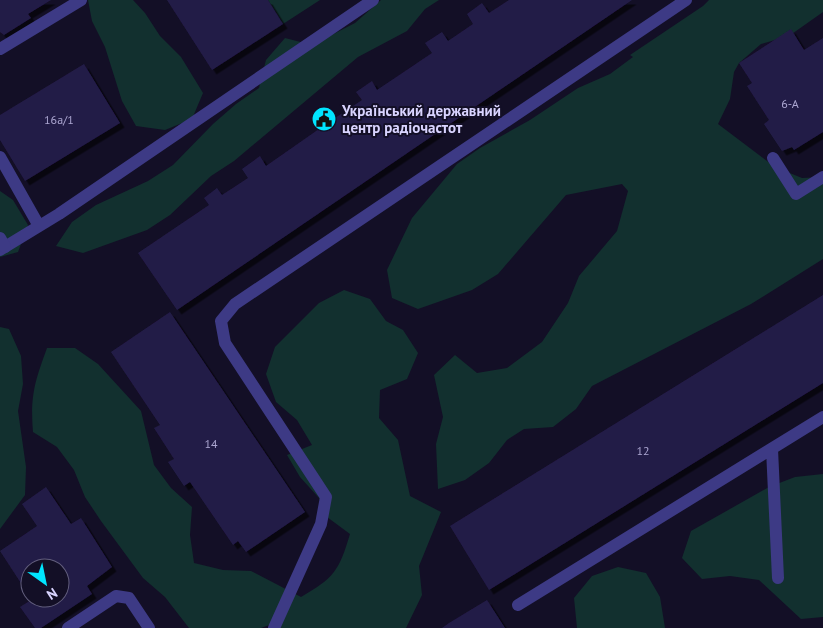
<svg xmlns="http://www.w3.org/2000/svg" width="823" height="628" viewBox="0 0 823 628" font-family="'PT Sans',sans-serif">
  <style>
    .green { fill: #12302f }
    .building { fill: #241b47; filter: url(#shadow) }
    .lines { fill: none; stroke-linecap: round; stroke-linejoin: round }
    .lane { stroke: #3d3a85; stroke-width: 12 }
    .street { stroke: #3d3a85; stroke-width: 12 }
    .labels { text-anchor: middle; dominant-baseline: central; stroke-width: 4; stroke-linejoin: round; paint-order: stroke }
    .number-label { font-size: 12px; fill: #aca6d1 }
    .poi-label { font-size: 15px; font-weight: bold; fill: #d9d4ff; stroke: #130f26; text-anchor: start }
  </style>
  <defs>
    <filter id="shadow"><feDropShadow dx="4.5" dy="4.5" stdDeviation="0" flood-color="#0009"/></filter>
  </defs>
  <rect width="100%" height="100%" fill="#130f26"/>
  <path class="green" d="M 88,0 L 133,0 L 145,13 L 160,36 L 181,57 L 203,93 L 192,119 L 165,130 L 136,126 L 122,101 L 105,47 L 92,21 Z
    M 268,0 L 320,0 L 283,24 Z
    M 381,0 L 439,0 L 425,9 L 407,31 L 358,57 L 234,161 L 211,176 L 170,215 L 147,230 L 83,253 L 56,246 L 72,222 L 96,205 L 148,181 L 173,165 L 213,124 L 236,104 L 259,88 L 266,60 L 285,38 L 312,45 L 355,23 Z
    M 709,0 L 823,0 L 823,12 L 789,36 L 761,44 L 739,63 L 734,72 L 730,99 L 718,124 L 775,167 L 802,178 L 823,177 L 823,259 L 751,304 L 592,386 L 576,409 L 553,427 L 524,429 L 507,440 L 489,463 L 465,480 L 438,489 L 436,444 L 443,417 L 434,375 L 455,355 L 477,373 L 507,368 L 542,342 L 568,303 L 579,276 L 617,231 L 628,191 L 622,184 L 566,195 L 498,274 L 472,290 L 418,309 L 392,298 L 387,270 L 412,218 L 457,164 L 480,148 L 530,120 L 578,88 L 610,74 L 633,57 L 630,55 L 703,6 Z
    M 0,191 L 13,200 L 28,225 L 18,252 L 0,257 Z
    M 344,290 L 370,299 L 386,321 L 403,330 L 418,353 L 407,379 L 380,390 L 379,418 L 398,440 L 410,496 L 441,512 L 419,566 L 422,595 L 406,628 L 279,628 L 277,622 L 261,628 L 189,628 L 165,597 L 143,578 L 101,521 L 85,497 L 74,470 L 57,447 L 33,432 C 30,396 35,381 47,348 L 75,348 L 98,364 L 141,411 L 154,465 L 171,488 L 192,507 L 190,535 L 194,563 L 223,570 L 251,571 L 301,597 C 334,578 339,571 350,534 L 327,517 L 319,498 L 300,477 L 287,455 L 312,445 L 297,420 L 276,402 L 266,374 L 275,347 L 319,303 Z
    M 0,327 L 9,329 L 21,356 L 23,384 L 18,411 L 26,467 L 25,495 L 0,529 Z
    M 823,474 L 823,617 L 801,619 L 759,580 L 730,576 L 702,579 L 682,558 L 691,531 L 769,487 L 795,477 Z
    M 618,567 L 646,573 L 660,597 L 665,628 L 577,628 L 574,598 L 592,576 Z"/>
  <path class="building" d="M 0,0 L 51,0 L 28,14 L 31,18 L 4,35 L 0,32 Z
    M 167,0 L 268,0 L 283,24 L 212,70 Z
    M 509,0 L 632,0 L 177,310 L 138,253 L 209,205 L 204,198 L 217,188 L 222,195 L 248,178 L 242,169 L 260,156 L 266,166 L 319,129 L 313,120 L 328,109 L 335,118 L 362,100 L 356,92 L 372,81 L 377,90 L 432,53 L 425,43 L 442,32 L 448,41 L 473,24 L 467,14 L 482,3 L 489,13 Z
    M 791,29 L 804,50 L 823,38 L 823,132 L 794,150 L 792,147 L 782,151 L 764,124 L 769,120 L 747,86 L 752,83 L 739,63 Z
    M 84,64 L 120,123 L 25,181 L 0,140 L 0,115 Z
    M 823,295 L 823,383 L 489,590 L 450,526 Z
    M 170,312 L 305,512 L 246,552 L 238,541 L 233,545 L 190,482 L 184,486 L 168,462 L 174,459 L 154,428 L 160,425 L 111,352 Z
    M 46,487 L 71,524 L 81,518 L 112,567 L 87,586 L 92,594 L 41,628 L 35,628 L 20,607 L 31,600 L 30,598 L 60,598 L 60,568 L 30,568 L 30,597 L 0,551 L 37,526 L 22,504 Z
    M 487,600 L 505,628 L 442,628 L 449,623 Z"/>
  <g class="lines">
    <path class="lane" d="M 0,49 L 81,0
      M 0,157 L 39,226
      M 773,158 L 796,194 L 823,177
      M 0,250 L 59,214 L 373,0
      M 772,449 L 778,578
      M 518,605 L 823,417
      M 68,628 L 116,596 L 129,598 L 149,628
      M 274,628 L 321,524 L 326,497 L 225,343 L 221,321 L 235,304 L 686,0"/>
    <path class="street" d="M 0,238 L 5,247"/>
  </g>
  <defs>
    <symbol id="civic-disc" viewBox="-11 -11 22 22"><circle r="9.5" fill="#00e5ff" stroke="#130f26"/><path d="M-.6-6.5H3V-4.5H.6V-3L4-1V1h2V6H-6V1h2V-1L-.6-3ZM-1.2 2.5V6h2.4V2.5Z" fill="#111"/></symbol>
  </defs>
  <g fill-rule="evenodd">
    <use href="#civic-disc" x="310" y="105" width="28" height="28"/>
  </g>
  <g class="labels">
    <g class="number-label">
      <text x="790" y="103">6-А</text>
      <text x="59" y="119">16а/1</text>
      <text x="211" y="443">14</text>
      <text x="643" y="450">12</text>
    </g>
    <g class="poi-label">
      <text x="342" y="110">Український державний<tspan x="342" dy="17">центр радіочастот</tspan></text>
    </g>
  </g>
  <g transform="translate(45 583) rotate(147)"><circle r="24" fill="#130f26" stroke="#625e7d"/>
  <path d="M0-4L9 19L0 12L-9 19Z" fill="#00e5ff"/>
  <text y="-8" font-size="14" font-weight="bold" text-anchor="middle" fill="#d9d4ff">N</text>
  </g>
</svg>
